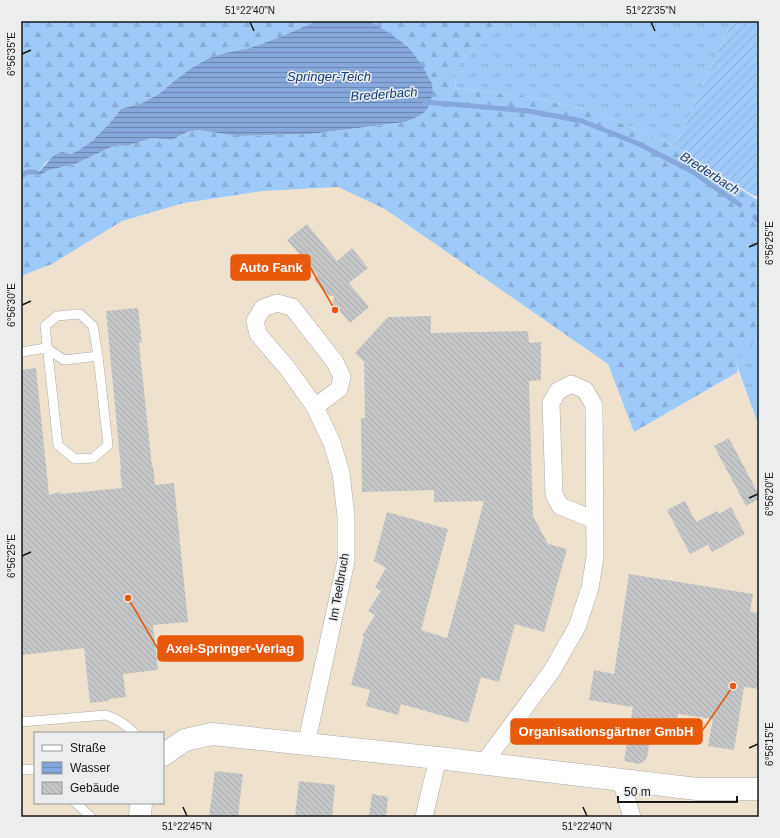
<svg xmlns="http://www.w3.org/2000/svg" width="780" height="838" viewBox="0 0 780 838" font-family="Helvetica,sans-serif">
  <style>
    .industrial { fill: #eee2ce; fill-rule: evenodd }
    .grass { fill: url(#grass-tufts) }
    .forest { fill: url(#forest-firs) }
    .garden { fill: url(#garden-furrows) }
    .water { fill: url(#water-rules) }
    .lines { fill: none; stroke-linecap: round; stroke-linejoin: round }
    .stream { stroke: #85a8dc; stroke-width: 5 }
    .building { fill: url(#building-back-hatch) }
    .lane-casing { stroke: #aaabad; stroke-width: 10 }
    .street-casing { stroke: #aaabad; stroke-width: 18 }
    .secondary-casing { stroke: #aaabad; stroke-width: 23 }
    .lane { stroke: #fff; stroke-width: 9 }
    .street { stroke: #fff; stroke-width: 17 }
    .secondary { stroke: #fff; stroke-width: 22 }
    .ticks { fill: none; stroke: #161717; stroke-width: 1.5 }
    .labels { text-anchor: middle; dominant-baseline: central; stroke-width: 3; stroke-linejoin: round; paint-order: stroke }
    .street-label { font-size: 12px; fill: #161717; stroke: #ecedef }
    .water-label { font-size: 13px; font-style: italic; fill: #113d7b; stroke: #ecedef }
    .leader { fill: none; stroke: #e8590c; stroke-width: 1.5 }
    .callout-dot { fill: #e8590c; stroke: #ecedef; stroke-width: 1.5 }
    .callout { fill: #e8590c; stroke: #e8590c; stroke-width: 1.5 }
    .callout-label { font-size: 13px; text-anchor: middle; font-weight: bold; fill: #fff }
    .neatline { fill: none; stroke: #161717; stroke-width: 1.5 }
    .ticks-label { font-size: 10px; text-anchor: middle; fill: #161717 }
  </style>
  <defs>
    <pattern id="grass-tufts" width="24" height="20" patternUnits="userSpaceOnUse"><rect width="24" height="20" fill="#9ecafa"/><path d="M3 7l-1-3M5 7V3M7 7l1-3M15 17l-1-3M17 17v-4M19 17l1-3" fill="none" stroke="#87add6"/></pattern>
    <pattern id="forest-firs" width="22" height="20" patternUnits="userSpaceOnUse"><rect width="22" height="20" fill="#9ecafa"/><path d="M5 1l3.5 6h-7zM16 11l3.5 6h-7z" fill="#87add6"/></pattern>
    <pattern id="garden-furrows" width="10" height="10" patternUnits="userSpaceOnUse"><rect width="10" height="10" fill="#9ecafa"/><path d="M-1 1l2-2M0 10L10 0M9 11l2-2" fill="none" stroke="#87add6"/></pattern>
    <pattern id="water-rules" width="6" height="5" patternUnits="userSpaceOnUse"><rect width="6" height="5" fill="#85a8dc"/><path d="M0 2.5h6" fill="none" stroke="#6c88b1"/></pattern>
    <pattern id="building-back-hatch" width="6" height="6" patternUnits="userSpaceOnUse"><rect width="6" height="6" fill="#c5c6c7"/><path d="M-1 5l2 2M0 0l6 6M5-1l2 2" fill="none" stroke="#a8a9aa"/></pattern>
  </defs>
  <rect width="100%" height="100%" fill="#ecedef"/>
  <path class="industrial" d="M 338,187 L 385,208 L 608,364 L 634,432 L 738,372 L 759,426 L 759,817 L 21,817 L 21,276 L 52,264 L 122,221 L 184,203 L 263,191 ZM 35,733 L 163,733 L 163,803 L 35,803 Z"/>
  <path class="grass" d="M 501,21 L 732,21 L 675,146 L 593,111 L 530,97 L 456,88 L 454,69 Z
    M 759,338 L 759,426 L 734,358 Z"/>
  <path class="forest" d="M 21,21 L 317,21 L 280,37 L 250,48 L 225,53 L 209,58 L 190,69 L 174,81 L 159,94 L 142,103 L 121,109 L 108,125 L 92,141 L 79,150 L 71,154 L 63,152 L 46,162 L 39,172 L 30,169 L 29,172 L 39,176 L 49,170 L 75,164 L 116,145 L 127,146 L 152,138 L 172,140 L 187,132 L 199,130 L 236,136 L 311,134 L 405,122 L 374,23 L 370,21 L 501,21 L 454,69 L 456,88 L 530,97 L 593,111 L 675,146 L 759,201 L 759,338 L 735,358 L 738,372 L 634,432 L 608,364 L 385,209 L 338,187 L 263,191 L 184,203 L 122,221 L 52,264 L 21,276 Z"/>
  <path class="garden" d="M 732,21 L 759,21 L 759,197 L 754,196 L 675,146 Z"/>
  <path class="water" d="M 317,21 L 370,21 L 392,35 L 408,47 L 422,65 L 432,84 L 433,93 L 428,108 L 421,115 L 405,122 L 311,134 L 236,136 L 199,130 L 187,132 L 172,140 L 152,138 L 127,146 L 116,145 L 75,164 L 49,170 L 39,176 L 28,172 L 30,169 L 39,172 L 54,155 L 63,152 L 71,154 L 79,150 L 92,141 L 108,125 L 121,109 L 142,103 L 159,94 L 174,81 L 190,69 L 209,58 L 225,53 L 250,48 L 280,37 Z"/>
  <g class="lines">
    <path class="stream" d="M 425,102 L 529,111 L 582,121 L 639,144 L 693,172 L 740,205
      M 21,176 L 28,172 L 35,172
      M 755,217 L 759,221"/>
  </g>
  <path class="building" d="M 307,224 L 337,261 L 352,248 L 368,268 L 349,283 L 369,307 L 350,323 L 333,303 L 334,296 L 327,295 L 314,280 L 318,276 L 287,240 Z
    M 138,308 L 142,343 L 139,343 L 152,466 L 153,466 L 155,485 L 174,483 L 188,622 L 153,625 L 158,670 L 123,674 L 126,697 L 109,699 L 109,701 L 90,703 L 84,648 L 21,655 L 21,370 L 36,368 L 49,495 L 60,492 L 61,494 L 122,488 L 120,470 L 121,469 L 106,311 Z
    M 431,316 L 431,333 L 528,331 L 529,343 L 541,342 L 541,380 L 529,381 L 533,516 L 548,544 L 567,549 L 544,632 L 515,624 L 499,682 L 481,677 L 468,723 L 401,704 L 398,715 L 366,706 L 370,690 L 351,685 L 364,636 L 362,636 L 375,615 L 368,611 L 381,591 L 375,587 L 386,568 L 374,561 L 387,512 L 448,529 L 421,630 L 447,638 L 484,501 L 434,502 L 434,490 L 362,492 L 361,418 L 365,418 L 364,362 L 355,353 L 388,317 Z
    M 729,438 L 759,495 L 759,499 L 746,506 L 714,446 Z
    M 685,501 L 696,522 L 717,511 L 719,514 L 731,507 L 745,534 L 712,552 L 708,545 L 690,554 L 667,510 Z
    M 629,574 L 753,594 L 750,612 L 759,613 L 759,689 L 744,687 L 734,750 L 708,746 L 713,719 L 678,714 L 676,729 L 652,726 L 647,758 L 643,762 L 639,764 L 624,761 L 633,707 L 589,700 L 594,670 L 614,674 Z
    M 215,771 L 243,774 L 238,817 L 209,817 Z
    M 299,781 L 335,785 L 332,817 L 295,817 Z
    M 372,794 L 388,797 L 386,817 L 369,817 Z"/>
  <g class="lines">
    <defs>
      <path id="lane" d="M 80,314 L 93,326 L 98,356 L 108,445 L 93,458 L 75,459 L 58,445 L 45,326 L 57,316 Z
        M 21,352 L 46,348 L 64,360 L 98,356
        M 21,722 L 106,715 C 117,719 126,724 134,733
        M 21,770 L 35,769
        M 76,803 L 91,817"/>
      <path id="street" d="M 306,745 L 346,561 L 346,516 L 341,473 L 332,443 L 315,407 L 288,369 L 258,334 L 255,321 L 263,308 L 277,303 L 292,307 L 335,362 L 342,377 L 339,389 L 315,407
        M 483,764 L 551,672 L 577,627 L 590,588 L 595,557 L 594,405 L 585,390 L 571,384 L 558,391 L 551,403 L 554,494 L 560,506 L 595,520
        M 621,781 L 632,817
        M 424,817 L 438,758"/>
      <path id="secondary" d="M 163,755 L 185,740 L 212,734 L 438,758 L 697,789 L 759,789
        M 140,817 L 141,803"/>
    </defs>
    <use href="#lane" class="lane-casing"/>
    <use href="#street" class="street-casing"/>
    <use href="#secondary" class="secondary-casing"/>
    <use href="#lane" class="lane"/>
    <use href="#street" class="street"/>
    <use href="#secondary" class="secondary"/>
  </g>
  <path class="ticks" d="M 250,22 L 254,31M 651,22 L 655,31M 22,54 L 31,50M 749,247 L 758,243M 22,305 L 31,301M 749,498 L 758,494M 22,556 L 31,552M 749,748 L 758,744M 183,807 L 187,816M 583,807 L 587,816"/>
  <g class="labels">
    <g class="street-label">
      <text transform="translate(339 587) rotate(-80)">Im Teelbruch</text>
    </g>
    <g class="water-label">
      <text x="329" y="76">Springer-Teich</text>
      <text transform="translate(384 94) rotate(-4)">Brederbach</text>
      <text transform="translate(710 173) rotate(33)">Brederbach</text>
    </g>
  </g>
  <path class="leader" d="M335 310L310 267M128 598L158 649M733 686L702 731"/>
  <g class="callout-dot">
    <circle cx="335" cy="310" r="4"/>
    <circle cx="128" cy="598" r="4"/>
    <circle cx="733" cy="686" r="4"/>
  </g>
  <g class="callout">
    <rect x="231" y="255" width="79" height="25" rx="4"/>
    <rect x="158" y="636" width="145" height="25" rx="4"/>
    <rect x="511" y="719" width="191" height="25" rx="4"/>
  </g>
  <g class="callout-label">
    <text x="271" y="272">Auto Fank</text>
    <text x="230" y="653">Axel-Springer-Verlag</text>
    <text x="606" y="736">Organisationsgärtner GmbH</text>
  </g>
  <rect width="780" height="838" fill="none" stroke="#ecedef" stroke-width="44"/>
  <rect x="34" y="732" width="130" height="72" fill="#ecedef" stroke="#969799"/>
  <rect x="42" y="745" width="20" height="6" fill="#ffffff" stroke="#969799"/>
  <text x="70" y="752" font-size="12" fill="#161717">Straße</text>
  <rect x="42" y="762" width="20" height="12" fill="url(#water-rules)" stroke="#969799"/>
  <text x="70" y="772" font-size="12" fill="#161717">Wasser</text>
  <rect x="42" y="782" width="20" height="12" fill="url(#building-back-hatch)" stroke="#969799"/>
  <text x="70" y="792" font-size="12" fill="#161717">Gebäude</text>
  <path d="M618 796v6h119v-6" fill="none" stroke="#161717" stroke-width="2"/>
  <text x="624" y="796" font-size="12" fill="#161717" stroke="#ecedef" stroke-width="3" paint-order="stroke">50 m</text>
  <rect x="22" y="22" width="736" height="794" class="neatline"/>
  <g class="ticks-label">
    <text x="250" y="14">51°22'40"N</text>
    <text x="651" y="14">51°22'35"N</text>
    <text transform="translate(11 54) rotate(-90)" y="4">6°56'35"E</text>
    <text transform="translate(769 243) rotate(-90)" y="4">6°56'25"E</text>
    <text transform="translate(11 305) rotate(-90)" y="4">6°56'30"E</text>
    <text transform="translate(769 494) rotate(-90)" y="4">6°56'20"E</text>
    <text transform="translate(11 556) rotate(-90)" y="4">6°56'25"E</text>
    <text transform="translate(769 744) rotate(-90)" y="4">6°56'15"E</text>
    <text x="187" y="830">51°22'45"N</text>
    <text x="587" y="830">51°22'40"N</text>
  </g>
</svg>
